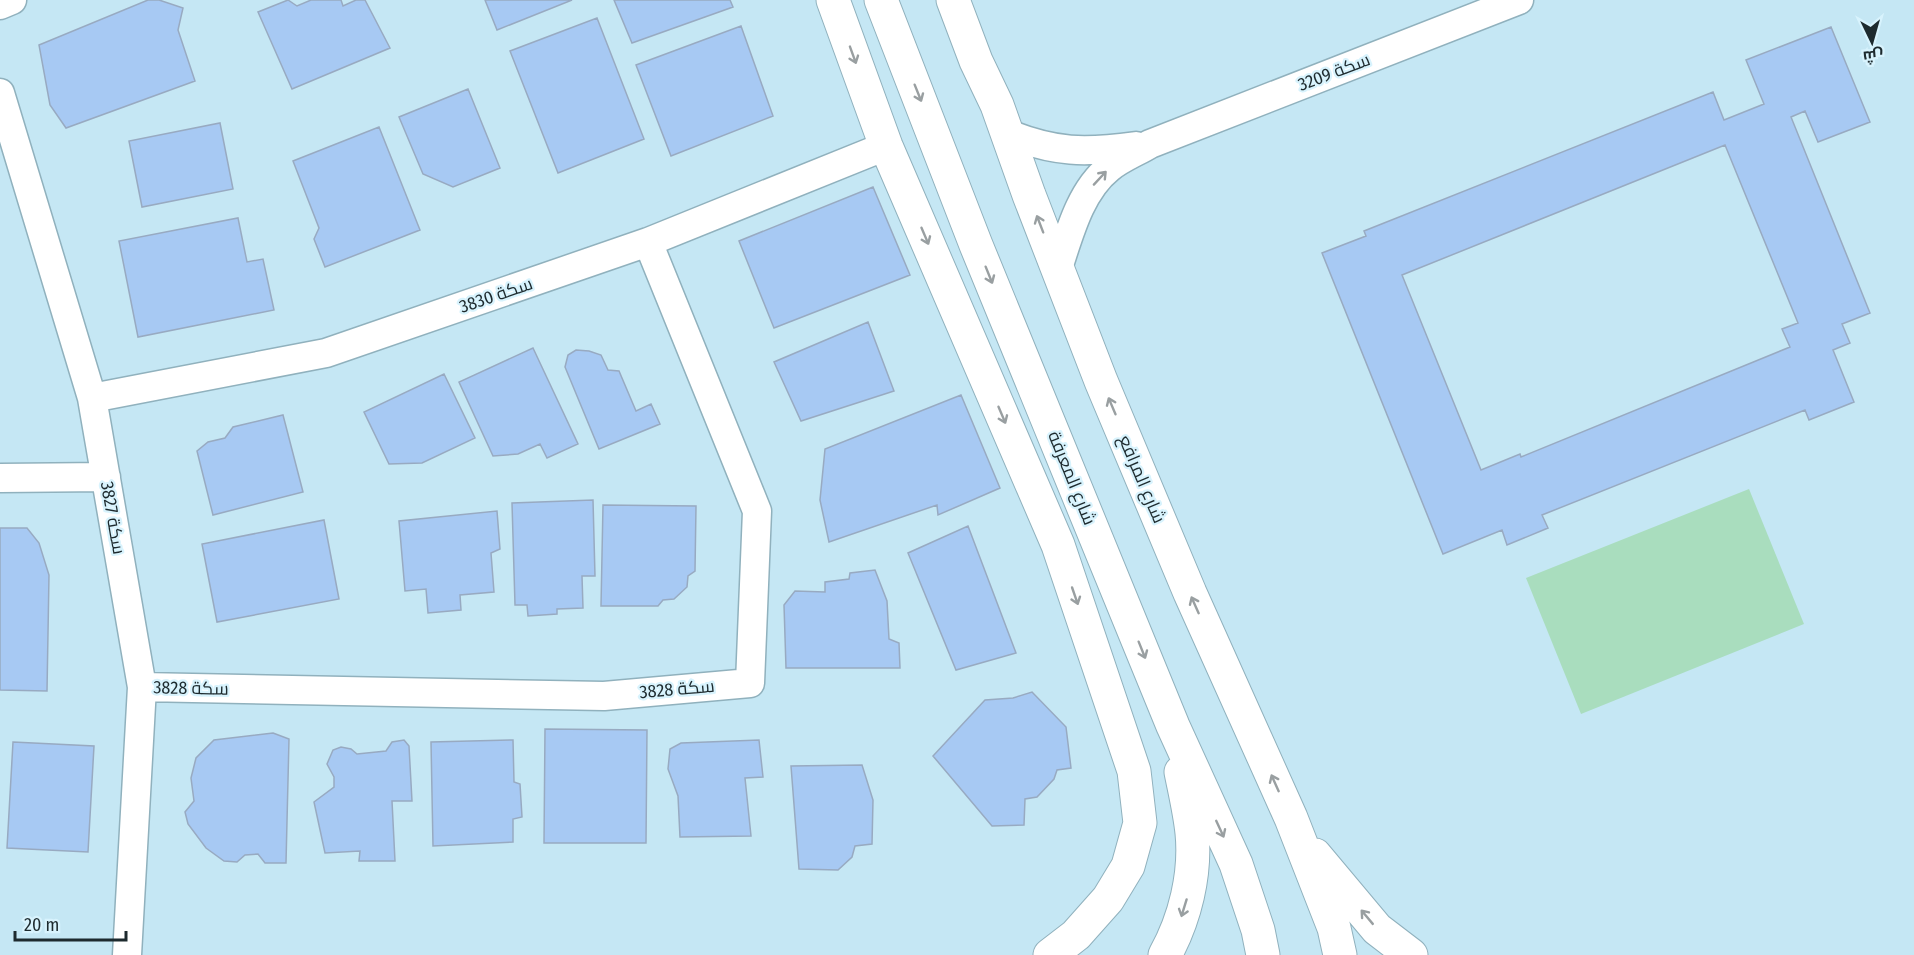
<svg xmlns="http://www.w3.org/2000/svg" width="1914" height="955" viewBox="0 0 1914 955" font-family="'Fira Sans Condensed',Cairo,sans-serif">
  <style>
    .garden { fill: #a9ddbe }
    .building { fill: #a7c9f3; stroke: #98aac1; stroke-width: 1.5; fill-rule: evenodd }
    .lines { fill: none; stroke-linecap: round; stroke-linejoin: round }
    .street-casing { stroke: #90b1bd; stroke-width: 31 }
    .primary-casing { stroke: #90b1bd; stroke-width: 35 }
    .street { stroke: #fff; stroke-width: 28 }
    .primary { stroke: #fff; stroke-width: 33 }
    .oneway { stroke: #999fa1 }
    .labels { text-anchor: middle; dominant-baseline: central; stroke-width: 4.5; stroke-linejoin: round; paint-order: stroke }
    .street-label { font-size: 18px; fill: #1d2a2e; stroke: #d8f3fd }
  </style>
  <rect width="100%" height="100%" fill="#c5e7f4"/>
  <path class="garden" d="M 1749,489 L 1804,624 L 1581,714 L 1526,578 Z"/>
  <path class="building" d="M 148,0 L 159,0 L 183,8 L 178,30 L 195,81 L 66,128 L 50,105 L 39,45 Z
    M 288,0 L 297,6 L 311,0 L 341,0 L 343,6 L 356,0 L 365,0 L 390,48 L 292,89 L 258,12 Z
    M 485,0 L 572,0 L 497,30 Z
    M 614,0 L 730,0 L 733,7 L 632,43 Z
    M 597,18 L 644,139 L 558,173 L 510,51 Z
    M 741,26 L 773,116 L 671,156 L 636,65 Z
    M 1831,27 L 1870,122 L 1818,142 L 1805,111 L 1791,117 L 1870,313 L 1842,324 L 1850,343 L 1833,350 L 1854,402 L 1809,420 L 1805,410 L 1542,515 L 1548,528 L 1507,545 L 1502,530 L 1443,554 L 1322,253 L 1366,236 L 1364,231 L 1713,92 L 1724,120 L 1764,104 L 1746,60 ZM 1725,145 L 1798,323 L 1782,329 L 1790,347 L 1521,457 L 1520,454 L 1481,470 L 1402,275 Z
    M 468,89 L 500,168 L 453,187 L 423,174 L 399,117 Z
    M 220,123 L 233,189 L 142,207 L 129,141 Z
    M 379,127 L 420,230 L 325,267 L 314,239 L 319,228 L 293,161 Z
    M 873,187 L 910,275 L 774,328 L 739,241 Z
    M 238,218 L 247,262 L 263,259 L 274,310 L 138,337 L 119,241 Z
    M 868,322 L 894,391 L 801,421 L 774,362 Z
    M 533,348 L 578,444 L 547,458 L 540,444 L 518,454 L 493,456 L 459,382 Z
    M 576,350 L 589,351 L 601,355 L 608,370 L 619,371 L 636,411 L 651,404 L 660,424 L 599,449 L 565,367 L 568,355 Z
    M 444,374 L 475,438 L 422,463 L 389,464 L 364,412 Z
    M 961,395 L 1000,488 L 938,515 L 937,505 L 829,542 L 820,500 L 825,449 Z
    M 283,415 L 303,492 L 213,515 L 197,451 L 208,442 L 225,438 L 233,427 Z
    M 593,500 L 595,576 L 582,576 L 583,608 L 557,609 L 557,614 L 528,616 L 527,605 L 515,605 L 512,503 Z
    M 603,505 L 696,506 L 695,571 L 688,576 L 687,587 L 674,599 L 663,600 L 658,606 L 601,606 Z
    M 497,511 L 500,549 L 491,553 L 494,592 L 460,595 L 461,610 L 428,613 L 426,589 L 405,591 L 399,521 Z
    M 324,520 L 339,599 L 217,622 L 202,544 Z
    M 968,526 L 1016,653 L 956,670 L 908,553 Z
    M 0,528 L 27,528 L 39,543 L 49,575 L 47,691 L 0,690 Z
    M 875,570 L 887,601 L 889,639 L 899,643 L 900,668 L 786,668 L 784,605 L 795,591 L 825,592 L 825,582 L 849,579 L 850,573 Z
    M 1032,692 L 1066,727 L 1071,768 L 1057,770 L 1054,779 L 1037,797 L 1025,799 L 1024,825 L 992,826 L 933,756 L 985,700 L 1013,698 Z
    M 545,729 L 647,730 L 646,843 L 544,843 Z
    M 273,733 L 289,739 L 286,863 L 265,863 L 258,854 L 245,855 L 237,862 L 224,861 L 206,848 L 188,824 L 185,812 L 194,801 L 191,778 L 196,758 L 214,740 Z
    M 404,740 L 409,746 L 412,801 L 392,801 L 395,861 L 359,861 L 360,851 L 325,853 L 314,802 L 334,787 L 334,777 L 327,764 L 333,750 L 341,747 L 351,749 L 357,754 L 386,751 L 392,742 Z
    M 513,740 L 514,782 L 520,784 L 522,817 L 513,819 L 513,842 L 433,846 L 431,742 Z
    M 759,740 L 763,777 L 745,778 L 751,836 L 680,837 L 678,796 L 668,769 L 670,749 L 681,743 Z
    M 13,742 L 94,746 L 88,852 L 7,848 Z
    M 862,765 L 873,800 L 872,844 L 855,846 L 852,857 L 838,870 L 799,869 L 791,766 Z"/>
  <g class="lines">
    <defs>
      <path id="street" d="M 0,5 L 12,0
        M 0,93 L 92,398 L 142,687 L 127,955
        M 1006,133 C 1055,153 1085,153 1136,146
        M 1058,268 C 1069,235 1080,191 1109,168 C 1121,158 1137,152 1150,144 L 1519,0
        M 92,398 L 326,353 L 648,242 L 886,146
        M 0,478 L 106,477
        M 142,687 L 604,696 L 750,683 L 757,511 L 648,242"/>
      <path id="primary" d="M 833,0 L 886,146 L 1058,545 L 1134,771 L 1140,823 L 1128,866 L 1108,899 L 1076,935 L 1050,955
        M 881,0 L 976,245 L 1173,726 L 1236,864 L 1258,930 L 1263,955
        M 953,0 L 976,61 L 997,105 L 1029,195 L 1101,381 L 1190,593 L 1291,818 L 1334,928 L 1340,955
        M 1315,855 L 1377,929 L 1411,955
        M 1165,955 C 1185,919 1196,874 1192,833 C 1190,813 1185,792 1181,772"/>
    </defs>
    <use href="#street" class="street-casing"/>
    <use href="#primary" class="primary-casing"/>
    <use href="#street" class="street"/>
    <use href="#primary" class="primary"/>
  </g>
  <defs><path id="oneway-shaft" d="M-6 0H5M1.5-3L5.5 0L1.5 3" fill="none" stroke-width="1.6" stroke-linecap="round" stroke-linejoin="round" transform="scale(1.5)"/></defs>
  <g class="oneway">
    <use href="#oneway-shaft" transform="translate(853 55) rotate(70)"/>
    <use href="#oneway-shaft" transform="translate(918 93) rotate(68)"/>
    <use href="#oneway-shaft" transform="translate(1100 178) rotate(-47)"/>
    <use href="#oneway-shaft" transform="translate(1040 224) rotate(-111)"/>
    <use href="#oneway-shaft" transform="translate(925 236) rotate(67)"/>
    <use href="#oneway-shaft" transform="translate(989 275) rotate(68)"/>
    <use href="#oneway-shaft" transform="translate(1112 406) rotate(-113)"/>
    <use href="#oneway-shaft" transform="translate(1002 415) rotate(67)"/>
    <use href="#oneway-shaft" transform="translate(1075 596) rotate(71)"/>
    <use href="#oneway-shaft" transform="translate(1195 605) rotate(-114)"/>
    <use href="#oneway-shaft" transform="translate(1142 650) rotate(68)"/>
    <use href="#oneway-shaft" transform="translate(1275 783) rotate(-114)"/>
    <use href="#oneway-shaft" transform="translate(1220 829) rotate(65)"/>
    <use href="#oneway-shaft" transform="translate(1184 908) rotate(107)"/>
    <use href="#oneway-shaft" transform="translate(1367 917) rotate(-130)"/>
  </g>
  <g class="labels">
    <g class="street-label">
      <text transform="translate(1334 72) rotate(-21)">سكة 3209</text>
      <text transform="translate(496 295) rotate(-19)">سكة 3830</text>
      <text transform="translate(1072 478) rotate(68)">شارع المعرفة</text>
      <text transform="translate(1142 479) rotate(67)">شارع المرافع</text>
      <text transform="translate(113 518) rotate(80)">سكة 3827</text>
      <text transform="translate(191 688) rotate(1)">سكة 3828</text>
      <text transform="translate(677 689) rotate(-5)">سكة 3828</text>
    </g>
  </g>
  <g transform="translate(1872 42) rotate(175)" stroke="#d8f3fd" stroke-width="4.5" paint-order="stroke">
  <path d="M0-4.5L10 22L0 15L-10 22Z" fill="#1d2a2e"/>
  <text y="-9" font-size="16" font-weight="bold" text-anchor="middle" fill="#1d2a2e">ش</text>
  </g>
  <path d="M15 931v9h111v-9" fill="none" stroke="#1d2a2e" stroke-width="3"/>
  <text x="24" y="931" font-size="18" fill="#1d2a2e" stroke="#d8f3fd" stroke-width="4.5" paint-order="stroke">20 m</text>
</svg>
